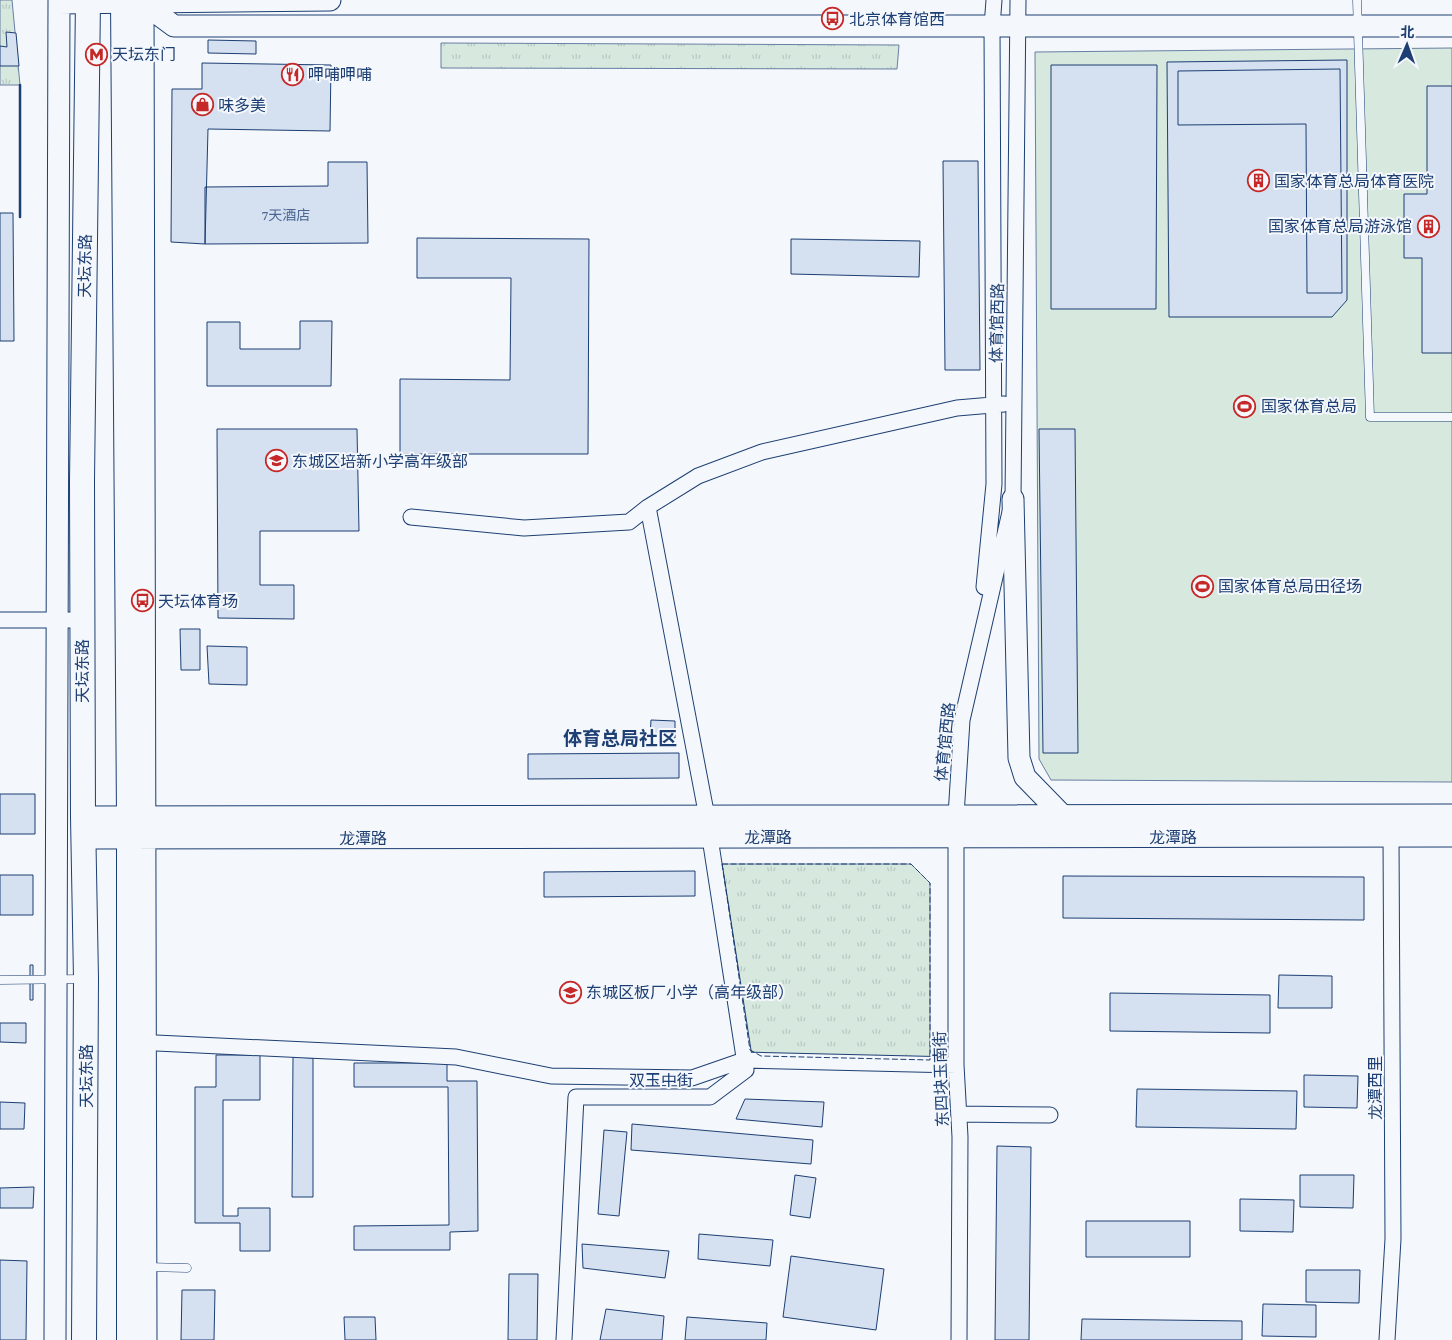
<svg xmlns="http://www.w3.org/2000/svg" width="1452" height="1340" viewBox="0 0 1452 1340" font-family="'Crimson Pro','Noto Sans SC',serif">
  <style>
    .grass { fill: #d7e8df; stroke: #687fa3 }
    .park { fill: url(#park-tufts); stroke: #687fa3 }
    .building { fill: #d5e0f0; stroke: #1d3f73 }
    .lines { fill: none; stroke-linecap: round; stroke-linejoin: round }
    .lane-casing { stroke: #1d3f73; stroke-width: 9 }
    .street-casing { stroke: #1d3f73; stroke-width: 17 }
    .secondary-casing { stroke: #1d3f73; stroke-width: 23 }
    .primary-casing { stroke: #1d3f73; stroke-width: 26 }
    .lane { stroke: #f4f7fb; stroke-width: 8 }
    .street { stroke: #f4f7fb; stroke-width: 15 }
    .secondary { stroke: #f4f7fb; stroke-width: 21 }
    .primary { stroke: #f4f7fb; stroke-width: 24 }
    .fence { stroke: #1d3f73; stroke-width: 1; stroke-dasharray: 6 2.5; stroke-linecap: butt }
    .wall { stroke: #1d3f73; stroke-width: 2.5 }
    .labels { text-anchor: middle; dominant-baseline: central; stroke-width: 4; stroke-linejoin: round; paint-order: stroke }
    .number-label { font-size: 14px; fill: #4b6792 }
    .poi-label { font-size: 16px; fill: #1d3f73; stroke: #f4f7fb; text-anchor: start }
    .street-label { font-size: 16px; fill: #1d3f73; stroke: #f4f7fb }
    .quarter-label { font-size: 19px; font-weight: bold; fill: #1d3f73; stroke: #f4f7fb }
  </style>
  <defs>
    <pattern id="park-tufts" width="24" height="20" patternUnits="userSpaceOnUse" patternTransform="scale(1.25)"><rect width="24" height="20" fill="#d7e8df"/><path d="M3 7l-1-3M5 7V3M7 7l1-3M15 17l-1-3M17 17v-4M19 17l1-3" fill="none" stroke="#b8c8c3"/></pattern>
  </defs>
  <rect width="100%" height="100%" fill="#f4f7fb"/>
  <path class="grass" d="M 1452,48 L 1452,782 L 1051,780 L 1039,759 L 1035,52 Z"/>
  <path class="park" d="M 0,0 L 12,0 L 20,85 L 0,85 Z
    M 441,43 L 899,45 L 897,69 L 441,68 Z
    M 722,864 L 911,864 L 930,883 L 930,1060 L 761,1056 L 750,1050 Z"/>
  <path class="building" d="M 6,32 L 16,33 L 19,66 L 0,66 L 0,46 L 7,47 Z
    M 208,40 L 256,41 L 256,54 L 208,53 Z
    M 1347,60 L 1347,300 L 1332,317 L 1169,317 L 1167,62 Z
    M 202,63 L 331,65 L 330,131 L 208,129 L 205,244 L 171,242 L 172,89 L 202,89 Z
    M 1051,65 L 1157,65 L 1156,309 L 1051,309 Z
    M 1340,69 L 1342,293 L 1307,293 L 1306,124 L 1178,125 L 1178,71 Z
    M 1427,86 L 1452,86 L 1452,353 L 1422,353 L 1422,258 L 1404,258 L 1404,194 L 1427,194 Z
    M 943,161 L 978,161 L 980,370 L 945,370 Z
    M 328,162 L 367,162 L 368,243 L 205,244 L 205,187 L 328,186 Z
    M 0,213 L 13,213 L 14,341 L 0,341 Z
    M 417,238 L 589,239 L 588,454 L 400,454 L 400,379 L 510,380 L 511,278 L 417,278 Z
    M 791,239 L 920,241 L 919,277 L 791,274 Z
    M 300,321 L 332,321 L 331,386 L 207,386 L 207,322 L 240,322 L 240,349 L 300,349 Z
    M 217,429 L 357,429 L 359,531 L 260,531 L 260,585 L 294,585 L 294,619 L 218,618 Z
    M 1039,429 L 1075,429 L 1078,753 L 1043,753 Z
    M 180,629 L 200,629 L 200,670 L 181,670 Z
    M 207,646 L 247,647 L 247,685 L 209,684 Z
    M 651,720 L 675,721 L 675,738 L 650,737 Z
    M 679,753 L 679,778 L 528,779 L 528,754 Z
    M 0,794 L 35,794 L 35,834 L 0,834 Z
    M 695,871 L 695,896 L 544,897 L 544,872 Z
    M 0,875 L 33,875 L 33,915 L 0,915 Z
    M 1063,876 L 1364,877 L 1364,920 L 1063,918 Z
    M 30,965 L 33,965 L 33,1000 L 30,1000 Z
    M 1279,975 L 1332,976 L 1332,1008 L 1278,1008 Z
    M 1110,993 L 1270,995 L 1270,1033 L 1110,1031 Z
    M 0,1023 L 26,1023 L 26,1043 L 0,1042 Z
    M 216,1055 L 260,1055 L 260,1100 L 223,1100 L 223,1216 L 238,1216 L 238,1208 L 270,1208 L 270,1251 L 240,1251 L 240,1223 L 195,1223 L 195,1087 L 216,1087 Z
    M 293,1057 L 313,1058 L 313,1197 L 292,1197 Z
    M 354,1063 L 447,1063 L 447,1081 L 477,1081 L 478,1231 L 450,1232 L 450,1250 L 354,1250 L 354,1226 L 449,1225 L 448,1087 L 354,1087 Z
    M 1304,1075 L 1358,1076 L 1357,1108 L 1304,1107 Z
    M 1137,1089 L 1297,1091 L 1296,1129 L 1136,1127 Z
    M 745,1099 L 824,1102 L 822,1127 L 736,1119 Z
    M 0,1102 L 25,1103 L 24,1129 L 0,1129 Z
    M 632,1124 L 813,1140 L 811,1164 L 631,1150 Z
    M 604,1130 L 627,1132 L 619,1216 L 598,1214 Z
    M 997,1146 L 1031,1147 L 1029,1340 L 995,1340 Z
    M 795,1175 L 816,1178 L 810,1218 L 790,1215 Z
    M 1300,1175 L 1354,1175 L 1353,1208 L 1300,1207 Z
    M 34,1187 L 33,1208 L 0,1208 L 0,1188 Z
    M 1240,1199 L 1294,1200 L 1293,1232 L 1240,1231 Z
    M 1086,1221 L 1190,1221 L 1190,1257 L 1086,1257 Z
    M 699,1234 L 773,1240 L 770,1266 L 698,1259 Z
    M 582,1244 L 669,1251 L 665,1278 L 583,1268 Z
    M 791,1256 L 884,1269 L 876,1330 L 783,1317 Z
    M 0,1260 L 27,1261 L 26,1340 L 0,1340 Z
    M 1306,1270 L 1360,1270 L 1359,1303 L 1306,1302 Z
    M 509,1274 L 538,1274 L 537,1340 L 508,1340 Z
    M 182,1290 L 215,1290 L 214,1340 L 181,1340 Z
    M 1263,1304 L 1316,1305 L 1316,1337 L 1262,1336 Z
    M 606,1309 L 664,1316 L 662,1340 L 600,1340 Z
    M 344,1317 L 375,1317 L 376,1340 L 345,1340 Z
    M 687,1317 L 767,1323 L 766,1340 L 685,1340 Z
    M 1082,1319 L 1242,1321 L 1242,1340 L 1081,1340 Z"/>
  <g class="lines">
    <defs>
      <path id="lane" d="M 1357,0 L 1370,417 L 1452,417
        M 0,980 L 84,979
        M 147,1267 L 187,1268"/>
      <path id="street" d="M 648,507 L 707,817
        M 411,517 L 524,528 L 629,522 L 648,507 L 698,476 L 762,452 L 957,408 L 1004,404
        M 984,587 L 994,484 L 992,27 L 994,0
        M 0,620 L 82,620
        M 135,1042 L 456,1057 L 551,1076 L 692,1078 L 744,1060 L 956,1065
        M 959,1114 L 1050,1115
        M 564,1340 L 576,1097 L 710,1097 L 746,1070 L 710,838
        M 959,1340 L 960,1137 L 956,1065 L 956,816 L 962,720 L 1013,499 L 1018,0
        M 1387,1340 L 1393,1239 L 1391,836"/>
      <path id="secondary" d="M 143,0 L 146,1340
        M 59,3 L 330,0
        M 143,3 L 174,26 L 1452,26
        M 1013,499 L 1019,758 L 1025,777 L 1063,816
        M 83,817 L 1452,815
        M 84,838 L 1452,836
        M 55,1340 L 59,0"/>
      <path id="primary" d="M 123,0 L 129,816 L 129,1340
        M 84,1340 L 86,979 L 83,817 L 82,481 L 88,0"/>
    </defs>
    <use href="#lane" class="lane-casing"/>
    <use href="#street" class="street-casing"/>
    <use href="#secondary" class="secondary-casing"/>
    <use href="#primary" class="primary-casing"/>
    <use href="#lane" class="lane"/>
    <use href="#street" class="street"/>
    <use href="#secondary" class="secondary"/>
    <use href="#primary" class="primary"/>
    <path class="fence" d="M 722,864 L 911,864 L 930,883 L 930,1060 L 761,1056 L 750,1050 Z"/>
    <path class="wall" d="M 20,217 L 20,85"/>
  </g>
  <defs>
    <symbol id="bus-ring" viewBox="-11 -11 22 22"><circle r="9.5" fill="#f4f7fb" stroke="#c62828" stroke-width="1.5"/><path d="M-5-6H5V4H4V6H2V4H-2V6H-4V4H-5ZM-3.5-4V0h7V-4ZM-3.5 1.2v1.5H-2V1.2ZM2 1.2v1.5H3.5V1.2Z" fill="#c62828"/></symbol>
    <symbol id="metro-ring" viewBox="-11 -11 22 22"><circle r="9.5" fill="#f4f7fb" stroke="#c62828" stroke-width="1.5"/><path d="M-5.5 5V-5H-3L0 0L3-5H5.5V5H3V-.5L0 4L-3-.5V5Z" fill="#c62828"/></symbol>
    <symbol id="restaurant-ring" viewBox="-11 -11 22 22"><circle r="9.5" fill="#f4f7fb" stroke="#c62828" stroke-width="1.5"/><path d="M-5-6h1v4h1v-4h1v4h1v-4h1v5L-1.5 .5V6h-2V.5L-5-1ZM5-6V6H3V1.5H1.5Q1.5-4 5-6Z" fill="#c62828"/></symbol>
    <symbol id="shop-ring" viewBox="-11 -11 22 22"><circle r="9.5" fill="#f4f7fb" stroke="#c62828" stroke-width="1.5"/><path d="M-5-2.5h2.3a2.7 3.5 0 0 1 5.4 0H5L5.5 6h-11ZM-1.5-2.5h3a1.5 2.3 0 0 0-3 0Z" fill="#c62828"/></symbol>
    <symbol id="building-ring" viewBox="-11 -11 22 22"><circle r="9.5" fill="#f4f7fb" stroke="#c62828" stroke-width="1.5"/><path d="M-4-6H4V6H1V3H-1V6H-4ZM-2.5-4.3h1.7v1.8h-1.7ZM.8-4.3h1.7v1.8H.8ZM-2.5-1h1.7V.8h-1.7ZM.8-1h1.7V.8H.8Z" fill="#c62828"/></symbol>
    <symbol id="stadium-ring" viewBox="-11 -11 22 22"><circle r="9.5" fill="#f4f7fb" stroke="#c62828" stroke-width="1.5"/><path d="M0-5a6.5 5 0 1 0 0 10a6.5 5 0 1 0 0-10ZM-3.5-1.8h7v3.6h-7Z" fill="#c62828"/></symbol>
    <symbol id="school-ring" viewBox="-11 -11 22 22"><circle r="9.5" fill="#f4f7fb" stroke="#c62828" stroke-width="1.5"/><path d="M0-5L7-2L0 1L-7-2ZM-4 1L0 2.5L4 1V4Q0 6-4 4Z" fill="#c62828"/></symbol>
  </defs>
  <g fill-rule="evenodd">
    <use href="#bus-ring" x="820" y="6" width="25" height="25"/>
    <use href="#metro-ring" x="84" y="42" width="25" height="25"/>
    <use href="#restaurant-ring" x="280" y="62" width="25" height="25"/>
    <use href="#shop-ring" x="190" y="92" width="25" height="25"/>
    <use href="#building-ring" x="1246" y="168" width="25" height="25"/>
    <use href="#building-ring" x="1416" y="214" width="25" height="25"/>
    <use href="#stadium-ring" x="1232" y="394" width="25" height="25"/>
    <use href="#school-ring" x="264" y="448" width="25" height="25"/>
    <use href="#stadium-ring" x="1190" y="574" width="25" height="25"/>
    <use href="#bus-ring" x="130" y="588" width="25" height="25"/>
    <use href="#school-ring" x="558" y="980" width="25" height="25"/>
  </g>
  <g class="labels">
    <g class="number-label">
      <text x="286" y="215">7天酒店</text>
    </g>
    <g class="poi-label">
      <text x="849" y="19">北京体育馆西</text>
      <text x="112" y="54">天坛东门</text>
      <text x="308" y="74">呷哺呷哺</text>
      <text x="218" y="105">味多美</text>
      <text x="1274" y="181">国家体育总局体育医院</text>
      <text x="1412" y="226" text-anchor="end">国家体育总局游泳馆</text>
      <text x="1261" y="406">国家体育总局</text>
      <text x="292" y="461">东城区培新小学高年级部</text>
      <text x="1218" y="586">国家体育总局田径场</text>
      <text x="158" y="601">天坛体育场</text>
      <text x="586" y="992">东城区板厂小学（高年级部）</text>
    </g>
    <g class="street-label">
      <text transform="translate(85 266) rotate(-89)">天坛东路</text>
      <text transform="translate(997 323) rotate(-89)">体育馆西路</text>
      <text transform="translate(82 671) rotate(-90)">天坛东路</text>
      <text transform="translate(945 742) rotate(-84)">体育馆西路</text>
      <text x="768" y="837">龙潭路</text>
      <text x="1173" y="837">龙潭路</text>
      <text x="363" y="838">龙潭路</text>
      <text transform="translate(86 1076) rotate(-90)">天坛东路</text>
      <text transform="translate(941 1079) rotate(-92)">东四块玉南街</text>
      <text x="661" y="1080">双玉中街</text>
      <text transform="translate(1375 1088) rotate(-90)">龙潭西里</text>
    </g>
    <g class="quarter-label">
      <text x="620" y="738">体育总局社区</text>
    </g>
  </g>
  <g transform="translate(1407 45) rotate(2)" stroke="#f4f7fb" stroke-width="4" paint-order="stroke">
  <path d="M0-4L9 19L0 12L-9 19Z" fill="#1d3f73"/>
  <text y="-8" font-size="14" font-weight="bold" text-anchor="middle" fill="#1d3f73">北</text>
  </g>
</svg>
